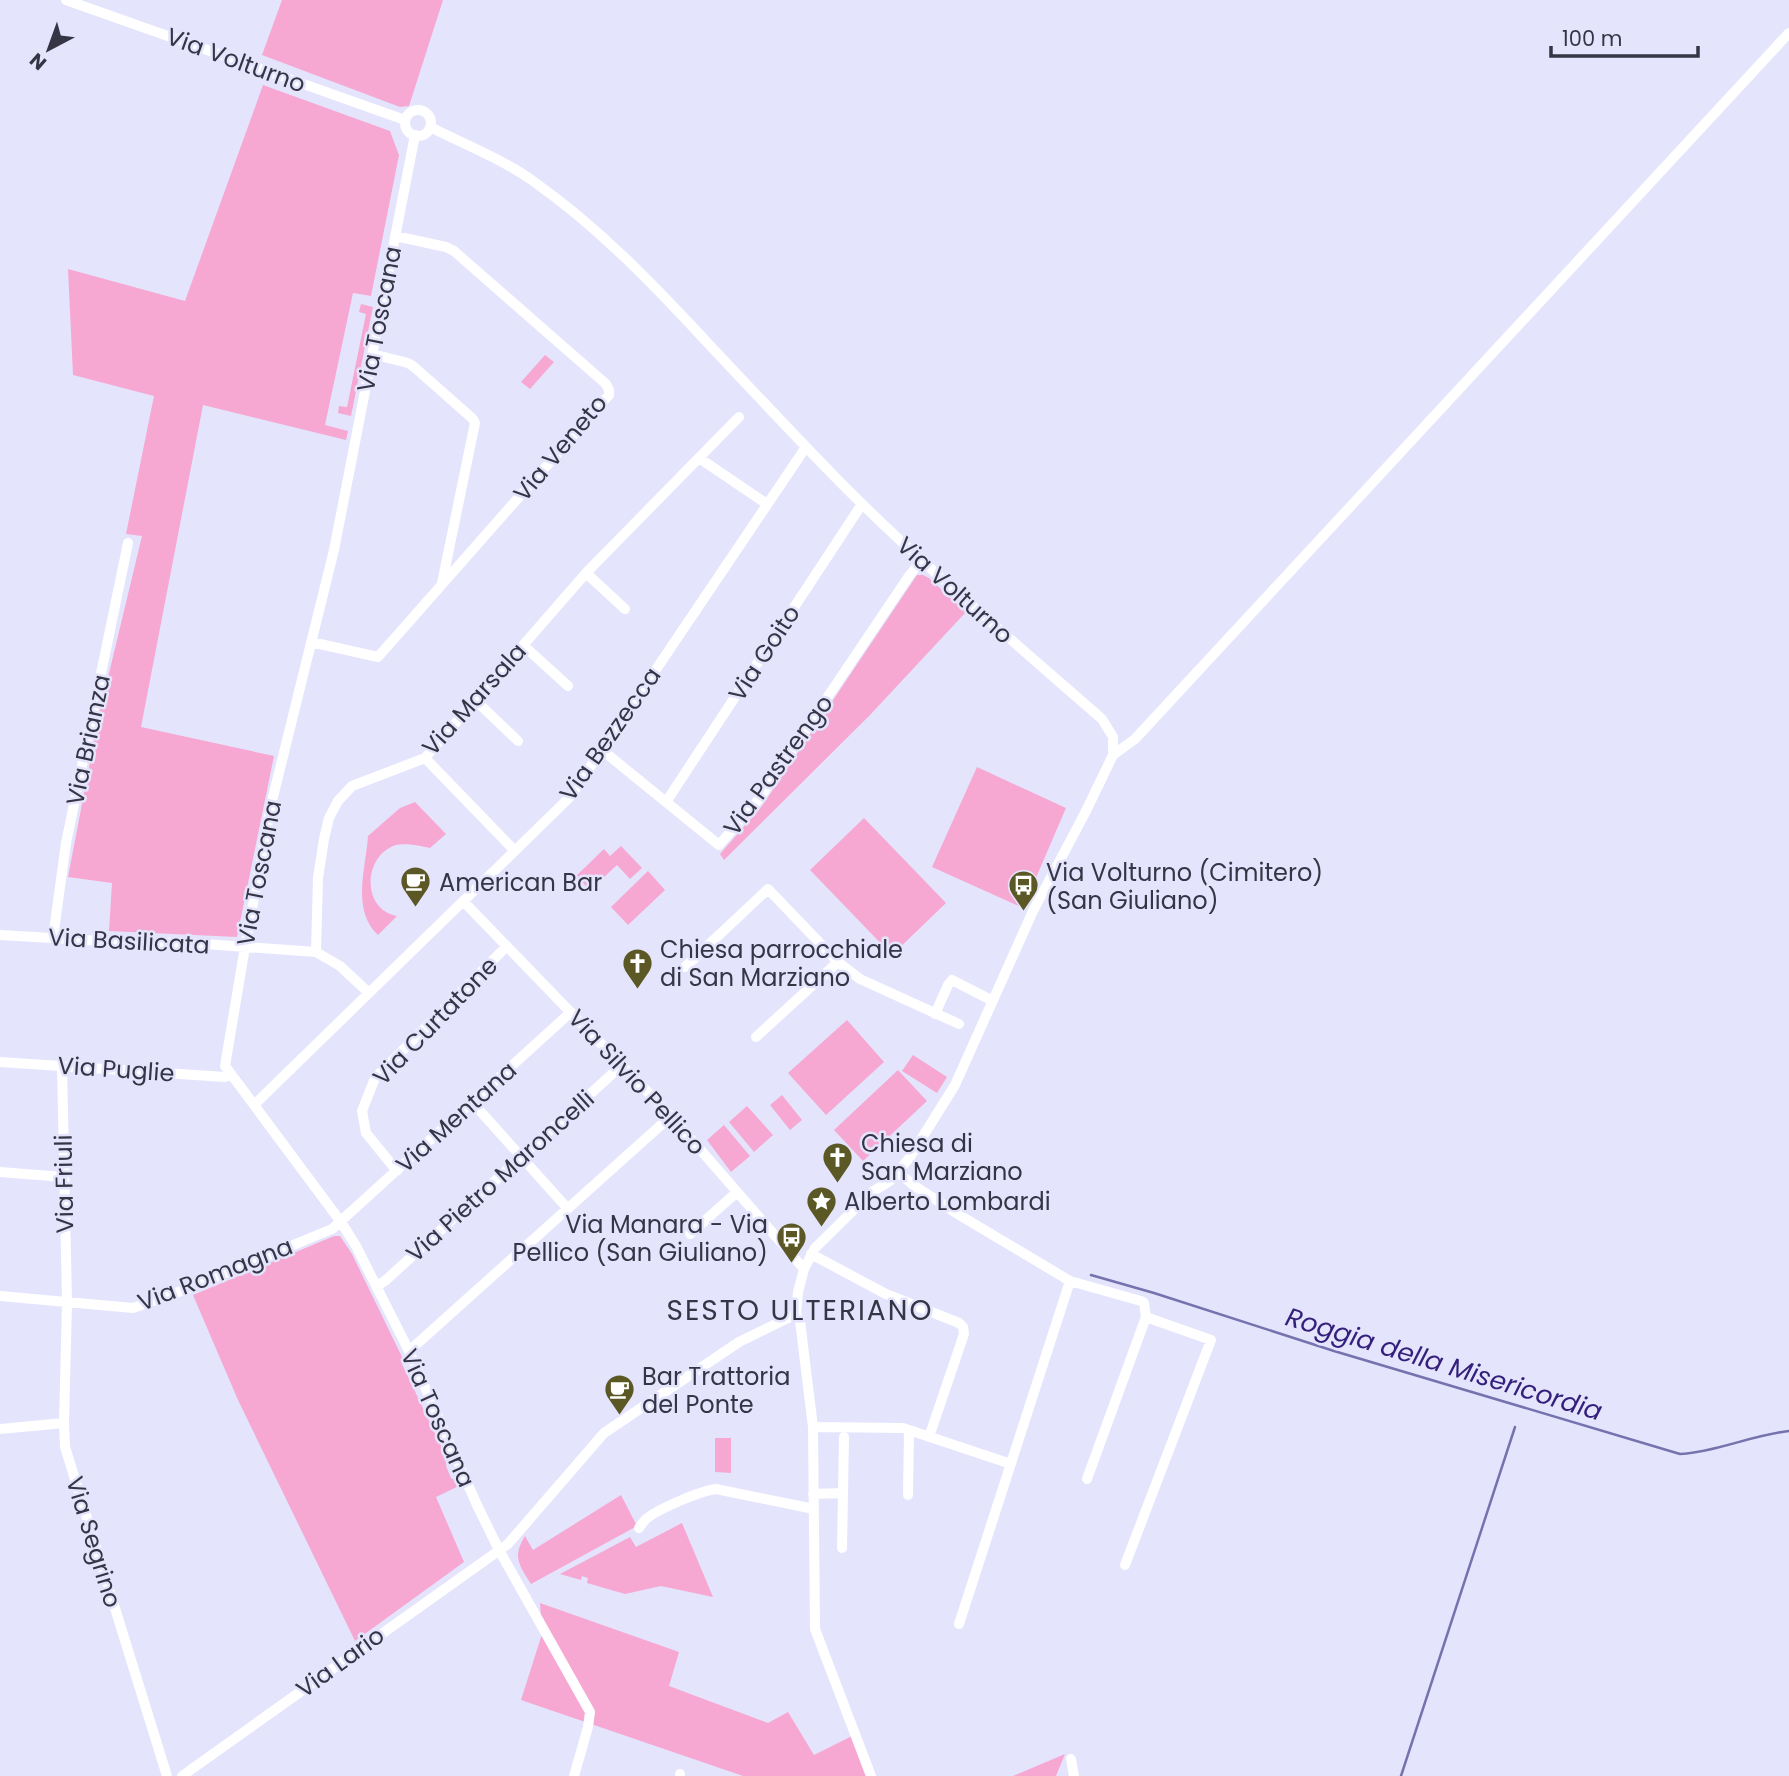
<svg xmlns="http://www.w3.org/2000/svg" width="1789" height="1776" viewBox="0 0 1789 1776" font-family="Poppins,sans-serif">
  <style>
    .green { fill: #f6a8d2 }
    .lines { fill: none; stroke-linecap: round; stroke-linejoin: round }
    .stream { stroke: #7572ae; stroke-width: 2.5 }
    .street { stroke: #fff; stroke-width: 10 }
    .labels { text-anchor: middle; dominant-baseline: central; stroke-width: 5; stroke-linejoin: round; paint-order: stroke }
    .street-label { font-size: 24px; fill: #353545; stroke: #e4e4fd }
    .poi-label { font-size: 24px; fill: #353545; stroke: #e4e4fd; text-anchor: start }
    .water-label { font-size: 26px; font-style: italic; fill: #341f7b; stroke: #e4e4fd }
    .quarter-label { font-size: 28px; letter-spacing: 2px; fill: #353545; stroke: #e4e4fd }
  </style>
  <rect width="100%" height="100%" fill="#e4e4fd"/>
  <path class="green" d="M 282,0 L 443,0 L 409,106 L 400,107 L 262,55 Z
    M 263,85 L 390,131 L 399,155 L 371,296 L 353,293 L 325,425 L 348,431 L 346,440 L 203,405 L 141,727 L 274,756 L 237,937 L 109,931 L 112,883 L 68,877 L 99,715 L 142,536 L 126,534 L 154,396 L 73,375 L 68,269 L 185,301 Z
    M 361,304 L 373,307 L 351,416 L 338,413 L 339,406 L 347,407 L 366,314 L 359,312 Z
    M 545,355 L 554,362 L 530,389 L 521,382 Z
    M 917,575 L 923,575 L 929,578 L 966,612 L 870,715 L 724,860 L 720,854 L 762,806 Z
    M 977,767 L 1066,808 L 1023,908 L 932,867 Z
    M 415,802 L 446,834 L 430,848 C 420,846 406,843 396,845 C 363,855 361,910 397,916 L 378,935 C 351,910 366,868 368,836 L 400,808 Z
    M 864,818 L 946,903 L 892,955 L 810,870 Z
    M 621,846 L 642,868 L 630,879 L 617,865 L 590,890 L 576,876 L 604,849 L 610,856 Z
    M 648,871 L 665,890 L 628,925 L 611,907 Z
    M 847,1020 L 884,1062 L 826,1115 L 788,1073 Z
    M 913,1055 L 947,1077 L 937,1093 L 902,1071 Z
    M 898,1070 L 927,1101 L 863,1161 L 834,1130 Z
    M 782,1095 L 802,1120 L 790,1130 L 770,1105 Z
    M 747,1106 L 773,1135 L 754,1152 L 729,1122 Z
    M 724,1125 L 750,1156 L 731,1172 L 707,1140 Z
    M 334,1236 L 340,1236 L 352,1254 L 403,1359 L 402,1364 L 448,1461 L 446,1466 L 451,1478 L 458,1482 L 461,1485 L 436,1497 L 464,1562 L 355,1641 L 238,1400 L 193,1295 Z
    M 715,1438 L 731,1438 L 731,1473 L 715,1472 Z
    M 621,1495 L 637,1526 L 531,1584 C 519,1565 512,1557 525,1536 L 533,1550 Z
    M 682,1523 L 713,1597 L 661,1586 L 625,1594 L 587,1583 L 588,1578 L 582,1576 L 581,1580 L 560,1574 L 630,1537 L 636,1547 Z
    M 540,1603 L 679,1652 L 669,1686 L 768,1723 L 788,1712 L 814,1755 L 852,1736 L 867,1776 L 743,1776 L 521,1700 L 542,1634 Z
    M 1065,1754 L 1056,1776 L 1013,1776 Z"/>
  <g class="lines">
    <path class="stream" d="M 1091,1275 L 1154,1293 L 1334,1351 L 1680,1454 C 1716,1452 1752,1435 1789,1431
      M 1401,1776 L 1515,1427"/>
    <path class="street" d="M 66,0 L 405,120
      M405 123a13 13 0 1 1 26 0a13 13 0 1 1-26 0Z
      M 430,127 C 464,144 502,159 533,181 C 598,227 650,281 704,339 C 749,387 793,434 839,481 C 922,565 1013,641 1102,719 L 1113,737 L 1113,755 L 1085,813 L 1033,911 L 955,1085 L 910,1157 L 898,1172 L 890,1181 L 872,1192 L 815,1248 L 804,1269 L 798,1292 L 796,1314 L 800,1321 L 813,1427 L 815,1629 L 871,1776
      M 415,135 L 334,550 L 271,805 L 245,947 L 225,1066 L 341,1222 L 356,1246 L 409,1351 L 477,1505 L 499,1550 L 590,1712 L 588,1727 L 574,1776
      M 372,354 L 408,363 L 413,366 L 473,419 L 475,423 L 442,583
      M 699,458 L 767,504
      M 586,573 L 625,609
      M 311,642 L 378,657 L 609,395 L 609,390 L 606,384 L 454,251 L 446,247 L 395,236
      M 523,645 L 568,686
      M 475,700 L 518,741
      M 602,750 L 719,845 L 759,799 L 909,576 L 921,561
      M 1113,755 L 1135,739 L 1789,33
      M 425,758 L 515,851
      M 666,802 L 862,504
      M 463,901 L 671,1116 L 804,1269
      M 0,935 L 120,942 L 191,943 L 316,952 L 340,966 L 369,993
      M 53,938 L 66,843 L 128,543
      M 316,952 L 318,878 L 324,839 L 329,818 L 338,801 L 352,786 L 425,758 L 586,573 L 739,417
      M 685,967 L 768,889 L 838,962 L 860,979 L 959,1024
      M 935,1014 L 948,985 L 952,980 L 993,1001
      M 756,1037 L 838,962
      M 0,1062 L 225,1077 L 230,1074
      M 62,1066 L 67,1302 L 64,1423 L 65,1447 L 167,1776
      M 472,1102 L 568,1209
      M 254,1105 L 570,797 L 806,447
      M 397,1171 L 366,1133 L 362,1111 L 375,1078 L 507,946
      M 0,1172 L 64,1177
      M 898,1172 L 913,1185 L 961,1216 L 1070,1281 L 1141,1301 L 1144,1303 L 1146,1317 L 1211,1340 L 1125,1565
      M 690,1234 L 737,1192
      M 811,1254 L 886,1294 L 959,1323 L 963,1327 L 964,1334 L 929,1437
      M 377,1286 L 386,1280 L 622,1065
      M 0,1296 L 133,1308 L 187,1289 L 332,1229 L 571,1012
      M 409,1351 L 671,1116
      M 813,1427 L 903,1428 L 1011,1464
      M 0,1429 L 64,1423
      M 1087,1479 L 1146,1317
      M 813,1494 L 843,1493
      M 908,1495 L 909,1430
      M 639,1528 C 641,1525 643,1522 646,1519 C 658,1509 700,1491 716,1489 L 814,1509
      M 842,1548 L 844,1437
      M 959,1624 L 1070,1281
      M 1071,1759 L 1074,1776
      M 182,1776 L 508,1544 L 604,1433 L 739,1342 L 796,1314
      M 680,1776 L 680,1774"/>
  </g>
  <defs>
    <symbol id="cafe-pin" viewBox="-11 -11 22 30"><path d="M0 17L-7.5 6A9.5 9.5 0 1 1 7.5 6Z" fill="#5b5825" stroke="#e4e4fd"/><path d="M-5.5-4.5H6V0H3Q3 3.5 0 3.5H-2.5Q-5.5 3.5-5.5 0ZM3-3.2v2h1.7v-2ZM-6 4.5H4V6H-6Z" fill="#fff"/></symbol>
    <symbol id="bus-pin" viewBox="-11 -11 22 30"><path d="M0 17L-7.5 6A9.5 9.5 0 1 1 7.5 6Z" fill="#5b5825" stroke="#e4e4fd"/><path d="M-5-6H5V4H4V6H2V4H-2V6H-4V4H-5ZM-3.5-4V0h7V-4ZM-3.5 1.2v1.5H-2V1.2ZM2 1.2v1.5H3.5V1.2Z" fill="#fff"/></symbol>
    <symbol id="church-pin" viewBox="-11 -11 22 30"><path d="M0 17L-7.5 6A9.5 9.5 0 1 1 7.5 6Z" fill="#5b5825" stroke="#e4e4fd"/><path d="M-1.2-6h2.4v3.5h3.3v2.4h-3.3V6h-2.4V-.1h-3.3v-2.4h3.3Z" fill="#fff"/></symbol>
    <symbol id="sight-pin" viewBox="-11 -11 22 30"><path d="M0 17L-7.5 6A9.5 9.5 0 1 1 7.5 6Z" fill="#5b5825" stroke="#e4e4fd"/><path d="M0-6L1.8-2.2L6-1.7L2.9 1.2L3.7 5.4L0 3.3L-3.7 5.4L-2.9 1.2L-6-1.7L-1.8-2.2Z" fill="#fff"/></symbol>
  </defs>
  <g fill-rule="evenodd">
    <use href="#cafe-pin" x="398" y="864" width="35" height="47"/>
    <use href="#bus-pin" x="1006" y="868" width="35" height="47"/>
    <use href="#church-pin" x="620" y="946" width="35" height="47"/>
    <use href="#church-pin" x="820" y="1140" width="35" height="47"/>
    <use href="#sight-pin" x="804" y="1184" width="35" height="47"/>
    <use href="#bus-pin" x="774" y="1220" width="35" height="47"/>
    <use href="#cafe-pin" x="602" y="1372" width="35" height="47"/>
  </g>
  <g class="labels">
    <g class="street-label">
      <text transform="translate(236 60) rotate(20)">Via Volturno</text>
      <text transform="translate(379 319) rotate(-79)">Via Toscana</text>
      <text transform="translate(560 448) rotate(-50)">Via Veneto</text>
      <text transform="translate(955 590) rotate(42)">Via Volturno</text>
      <text transform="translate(764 653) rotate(-57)">Via Goito</text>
      <text transform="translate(474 699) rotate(-48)">Via Marsala</text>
      <text transform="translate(610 734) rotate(-55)">Via Bezzecca</text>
      <text transform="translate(88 740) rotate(-78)">Via Brianza</text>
      <text transform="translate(778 765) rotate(-54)">Via Pastrengo</text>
      <text transform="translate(259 873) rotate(-79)">Via Toscana</text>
      <text transform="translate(129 941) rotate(3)">Via Basilicata</text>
      <text transform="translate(435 1021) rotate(-46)">Via Curtatone</text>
      <text transform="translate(116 1069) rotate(4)">Via Puglie</text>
      <text transform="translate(637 1082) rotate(47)">Via Silvio Pellico</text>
      <text transform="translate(456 1117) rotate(-42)">Via Mentana</text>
      <text transform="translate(500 1176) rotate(-42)">Via Pietro Maroncelli</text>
      <text transform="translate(64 1184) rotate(-91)">Via Friuli</text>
      <text transform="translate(215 1274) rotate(-21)">Via Romagna</text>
      <text transform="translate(438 1418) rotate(66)">Via Toscana</text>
      <text transform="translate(94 1542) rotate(73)">Via Segrino</text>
      <text transform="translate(340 1662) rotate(-36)">Via Lario</text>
    </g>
    <g class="poi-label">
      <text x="1046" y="872">Via Volturno (Cimitero)<tspan x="1046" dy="28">(San Giuliano)</tspan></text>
      <text x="439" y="882">American Bar</text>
      <text x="660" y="949">Chiesa parrocchiale<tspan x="660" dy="28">di San Marziano</tspan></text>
      <text x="861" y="1143">Chiesa di<tspan x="861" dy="28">San Marziano</tspan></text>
      <text x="844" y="1201">Alberto Lombardi</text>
      <text x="768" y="1224" text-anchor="end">Via Manara - Via<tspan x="768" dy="28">Pellico (San Giuliano)</tspan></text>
      <text x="642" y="1376">Bar Trattoria<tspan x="642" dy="28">del Ponte</tspan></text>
    </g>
    <g class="water-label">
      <text transform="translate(1444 1364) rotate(17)">Roggia della Misericordia</text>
    </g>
    <g class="quarter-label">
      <text x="800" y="1310">SESTO ULTERIANO</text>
    </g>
  </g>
  <g transform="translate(49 49) rotate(221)" stroke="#e4e4fd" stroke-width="5" paint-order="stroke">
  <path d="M0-5L12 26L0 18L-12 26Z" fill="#353545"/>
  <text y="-10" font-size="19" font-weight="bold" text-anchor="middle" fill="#353545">N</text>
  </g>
  <path d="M1551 46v10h147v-10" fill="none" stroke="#353545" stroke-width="3.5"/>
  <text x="1562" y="46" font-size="21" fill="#353545" stroke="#e4e4fd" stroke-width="5" paint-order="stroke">100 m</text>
</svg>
